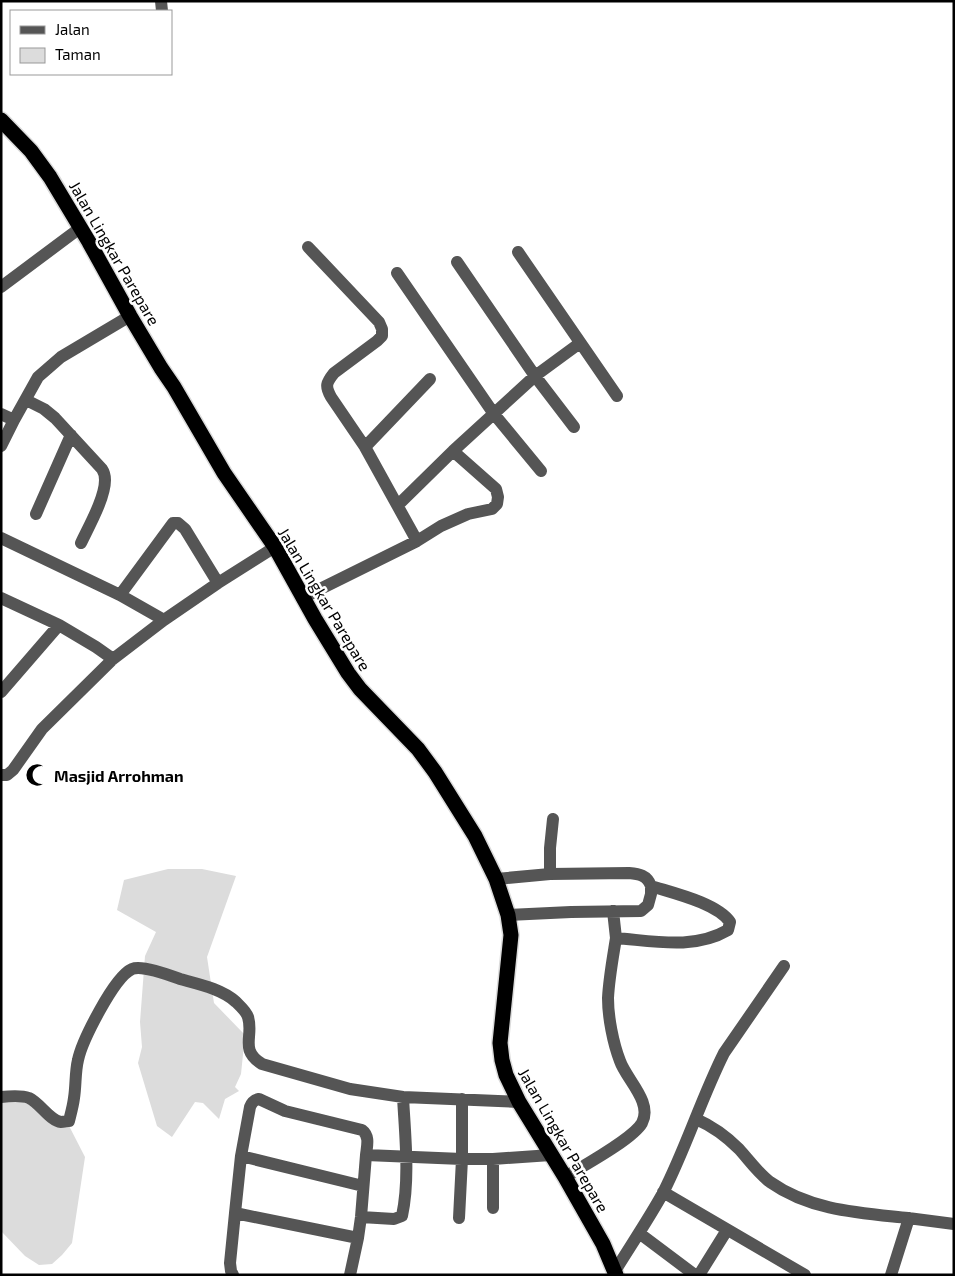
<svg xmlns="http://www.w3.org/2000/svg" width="955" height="1276" viewBox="0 0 955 1276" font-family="'Exo 2',sans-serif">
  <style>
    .green { fill: #dcdcdc }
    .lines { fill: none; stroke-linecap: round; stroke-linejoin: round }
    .highway-casing { stroke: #dbdbdb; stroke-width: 18 }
    .minor { stroke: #555; stroke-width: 12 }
    .highway { stroke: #000; stroke-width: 15 }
    .labels { text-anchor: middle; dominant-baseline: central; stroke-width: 5; stroke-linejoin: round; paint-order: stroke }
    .street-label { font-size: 16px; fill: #000; stroke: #fff }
    .poi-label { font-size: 16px; font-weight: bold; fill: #000; stroke: #fff; text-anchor: start }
  </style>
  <rect width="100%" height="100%" fill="#fff"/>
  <path class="green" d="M 168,869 L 202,869 L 236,876 L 207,957 L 214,1003 L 245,1035 L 241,1074 L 235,1087 L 239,1091 L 225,1099 L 219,1119 L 203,1103 L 195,1102 L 172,1137 L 157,1126 L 138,1063 L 142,1047 L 140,1022 L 145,956 L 156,932 L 117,910 L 124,880 Z
    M 1,1095 L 46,1105 L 67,1122 L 85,1157 L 72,1243 L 62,1255 L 52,1264 L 39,1265 L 25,1256 L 1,1231 Z"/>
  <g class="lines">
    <defs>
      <path id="highway" d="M 1,120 L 31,151 L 50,177 L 89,242 L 130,316 L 161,368 L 174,387 L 224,473 L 275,547 L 315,619 L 348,673 L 360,689 L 418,749 L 435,772 L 475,836 L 496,879 L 508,915 L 511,935 L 500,1043 L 502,1060 L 506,1075 L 519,1102 L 565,1177 L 603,1244 L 616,1275"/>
    </defs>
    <use href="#highway" class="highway-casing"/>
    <path class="minor" d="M 161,1 L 162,11
      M 308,247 L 379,322 L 382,329 L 382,336 L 377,341 L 334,373 C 326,383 325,386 331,397 L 365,447 L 417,541
      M 518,252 L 617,396
      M 457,262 L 535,376 L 574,427
      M 397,273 L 494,414 L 541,471
      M 1,287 L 80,228
      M 26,400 L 44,409 L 55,418 L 102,469 C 104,472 105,476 105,480 C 105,498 89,526 81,543
      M 1,414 L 14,420
      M 1,446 L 14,420 L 38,377 L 61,357 L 130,316
      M 365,447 L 430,379
      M 398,505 L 453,451 L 535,376 L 580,343
      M 36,514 L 71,435
      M 1,538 L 120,595 L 164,620
      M 120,595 L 173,523 L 178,523 L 185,529 L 218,583
      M 1,598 L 59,625 L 96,647 L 113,659
      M 302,598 L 417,541 L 441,526 L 468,514 L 492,509 L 497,504 L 498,497 L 496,489 L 453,451
      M 1,692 L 59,625
      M 1,775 L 7,775 L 13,770 L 42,729 L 113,659 L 164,620 L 218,583 L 275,547
      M 550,874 L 550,848 L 553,819
      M 496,879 L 550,874 L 629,873 C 639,874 647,875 651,886 C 673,893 717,903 730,922 L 728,930 C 694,950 654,941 616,938 C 613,957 609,978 608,998 C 608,1017 613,1043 620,1061 C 626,1079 653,1102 642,1123 C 633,1139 583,1166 565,1177
      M 613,911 L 616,938
      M 508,915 L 571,912 L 641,911 L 648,905 L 651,894 L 651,886
      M 1,1097 C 10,1096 21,1095 29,1098 C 40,1103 50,1121 61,1122 C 64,1122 67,1121 69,1121 C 71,1113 73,1106 74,1098 C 76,1086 75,1072 78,1060 C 82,1041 114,977 132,969 C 142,965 169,975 180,979 C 198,984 222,989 236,1002 C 240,1006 246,1011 248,1017 C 254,1036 239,1050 262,1064 L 350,1089 L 403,1097 L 519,1102
      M 696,1119 C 712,1126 726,1136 739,1149 C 749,1160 758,1173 770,1182 C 811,1211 861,1213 908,1218 C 924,1220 939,1222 954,1224
      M 366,1155 C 367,1146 370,1136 362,1130 L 285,1111 L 259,1099 C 254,1100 252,1102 250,1107 L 241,1156 L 235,1213 L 358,1238 L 361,1217 L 366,1155 L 462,1159 L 493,1159 L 551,1155
      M 241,1156 L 363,1186
      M 663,1192 L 805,1275
      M 493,1208 L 493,1159
      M 361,1217 L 394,1219 L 402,1216 C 410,1179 405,1135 403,1097
      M 459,1218 L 462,1159 L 462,1099
      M 639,1233 L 695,1275
      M 615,1271 C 631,1245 648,1220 663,1193 C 686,1148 701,1099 724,1053 L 784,966
      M 233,1275 L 231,1271 L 230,1263 L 235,1213
      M 350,1275 L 358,1238
      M 699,1275 L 727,1230
      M 891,1275 L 909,1218"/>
    <use href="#highway" class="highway"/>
  </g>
  <defs>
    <symbol id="mosque-bare" viewBox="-9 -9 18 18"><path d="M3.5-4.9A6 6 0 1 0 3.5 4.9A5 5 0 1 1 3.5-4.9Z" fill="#000" stroke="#fff" stroke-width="2.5" paint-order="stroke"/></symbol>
  </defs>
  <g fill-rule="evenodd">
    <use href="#mosque-bare" x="21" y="759" width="32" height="32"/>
  </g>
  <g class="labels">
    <g class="street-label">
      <text transform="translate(115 253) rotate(60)">Jalan Lingkar Parepare</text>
      <text transform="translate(325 599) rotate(59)">Jalan Lingkar Parepare</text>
      <text transform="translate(564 1140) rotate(60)">Jalan Lingkar Parepare</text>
    </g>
    <g class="poi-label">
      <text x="54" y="775">Masjid Arrohman</text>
    </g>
  </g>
  <rect width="955" height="1276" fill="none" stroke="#000000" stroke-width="5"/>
  <rect x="10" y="10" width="162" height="65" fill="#ffffff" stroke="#999999"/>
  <rect x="20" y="26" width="25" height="8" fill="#555555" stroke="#999999"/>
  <text x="55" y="35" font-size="15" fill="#000000">Jalan</text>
  <rect x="20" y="48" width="25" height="15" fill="#dcdcdc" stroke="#999999"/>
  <text x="55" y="60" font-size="15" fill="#000000">Taman</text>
</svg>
